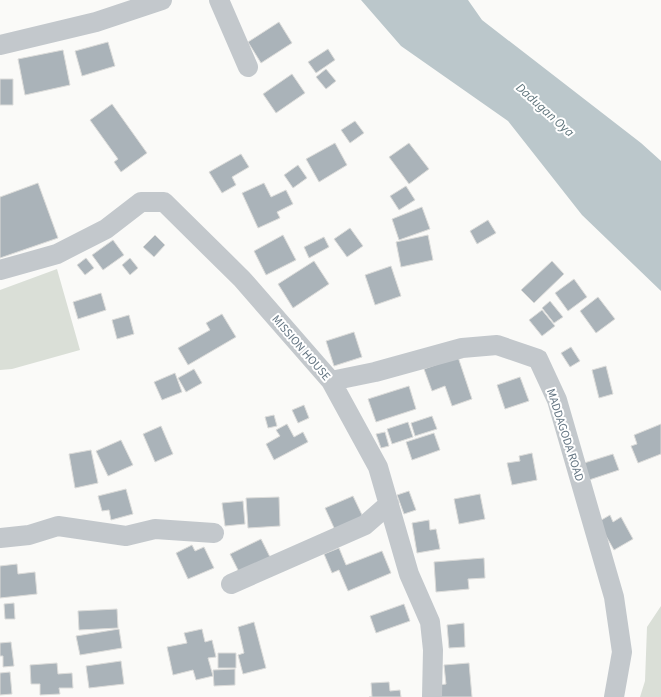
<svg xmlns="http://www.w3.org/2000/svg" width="661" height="697" viewBox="0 0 661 697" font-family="'Source Sans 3',sans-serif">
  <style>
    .green { fill: #dadfd7 }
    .water { fill: #bbc7cb }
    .building { fill: #aab3b9; stroke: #dcdcda }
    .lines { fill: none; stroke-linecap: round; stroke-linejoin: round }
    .minor { stroke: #c3c8cc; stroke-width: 20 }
    .labels { text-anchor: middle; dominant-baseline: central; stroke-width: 4; stroke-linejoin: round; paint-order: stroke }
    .street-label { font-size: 12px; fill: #657683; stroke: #fff }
    .water-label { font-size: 13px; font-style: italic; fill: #60757c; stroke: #fff }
  </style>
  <rect width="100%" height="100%" fill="#fafaf8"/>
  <path class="green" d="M 57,269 L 80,350 L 12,369 L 0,370 L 0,290 Z
    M 661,606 L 661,697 L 640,697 L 645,681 L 647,627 Z"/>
  <path class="water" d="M 361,0 L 468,0 L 482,20 L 641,143 L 661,161 L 661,291 L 582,215 L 508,121 L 401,46 Z"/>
  <path class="building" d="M 279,22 L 292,43 L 261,63 L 248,42 Z
    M 108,42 L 115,66 L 82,76 L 75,51 Z
    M 328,49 L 335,60 L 316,73 L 308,62 Z
    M 63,50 L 70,85 L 25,95 L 18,59 Z
    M 326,69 L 336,81 L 326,89 L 316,77 Z
    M 292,74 L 305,93 L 276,113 L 263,94 Z
    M 0,79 L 13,79 L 13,105 L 0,105 Z
    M 112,104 L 147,153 L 121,172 L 114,162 L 118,159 L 90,120 Z
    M 355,121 L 364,133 L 350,143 L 341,130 Z
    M 335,143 L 347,165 L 319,182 L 306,159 Z
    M 409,143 L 429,169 L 409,184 L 389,157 Z
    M 241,154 L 249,167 L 232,177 L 236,185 L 222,193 L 209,172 Z
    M 298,165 L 307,178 L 293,188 L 284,175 Z
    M 38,183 L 58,238 L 0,258 L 0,197 Z
    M 264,183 L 271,197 L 286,190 L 293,204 L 277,212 L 280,218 L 258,228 L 242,193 Z
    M 406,186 L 415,200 L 399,210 L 390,196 Z
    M 422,207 L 430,229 L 399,240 L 392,219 Z
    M 488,220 L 496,233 L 477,244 L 470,231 Z
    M 350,228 L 363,246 L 347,257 L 334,239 Z
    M 155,235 L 165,245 L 154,257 L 143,247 Z
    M 283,235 L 296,260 L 266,275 L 254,251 Z
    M 428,235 L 433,260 L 401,267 L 396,242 Z
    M 324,237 L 329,247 L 309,258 L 304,247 Z
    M 113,240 L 124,255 L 103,270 L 92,255 Z
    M 86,258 L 94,268 L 85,275 L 77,265 Z
    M 130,258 L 138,268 L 130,275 L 122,265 Z
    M 314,261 L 329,284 L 293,308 L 278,284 Z
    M 552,261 L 564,274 L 534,303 L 521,290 Z
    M 391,266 L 401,296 L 375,305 L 365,275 Z
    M 574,279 L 587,297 L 568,311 L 555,293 Z
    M 101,293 L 106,310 L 78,319 L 73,302 Z
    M 598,297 L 615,319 L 596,333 L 580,311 Z
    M 550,301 L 563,317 L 554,323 L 542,308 Z
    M 542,310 L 555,326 L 542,336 L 529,320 Z
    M 222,314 L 236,337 L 188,365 L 178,348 L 210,330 L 206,323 Z
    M 129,315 L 134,334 L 117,339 L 112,320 Z
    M 354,332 L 362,357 L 334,366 L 326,341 Z
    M 571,347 L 580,361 L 570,367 L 561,353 Z
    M 458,357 L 472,399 L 452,406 L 445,386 L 432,391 L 424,369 Z
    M 606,366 L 613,394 L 599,398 L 592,370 Z
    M 194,369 L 202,383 L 186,392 L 178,378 Z
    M 175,373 L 182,392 L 162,400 L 154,382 Z
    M 520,377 L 529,401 L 505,409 L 497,385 Z
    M 409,386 L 416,409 L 376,422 L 368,399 Z
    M 304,405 L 309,418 L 298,423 L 292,410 Z
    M 274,415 L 277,426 L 268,428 L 265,417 Z
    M 432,416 L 437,429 L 415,436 L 411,423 Z
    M 408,422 L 413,437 L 392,444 L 387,429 Z
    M 287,424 L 294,437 L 303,432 L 308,442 L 274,460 L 266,444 L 280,436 L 276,430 Z
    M 661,424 L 661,454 L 638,463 L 631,446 L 637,444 L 634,435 Z
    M 161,426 L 173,454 L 155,462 L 143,434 Z
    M 385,432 L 389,446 L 381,448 L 376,434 Z
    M 434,433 L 440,450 L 412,460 L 406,442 Z
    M 121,440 L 133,465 L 108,476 L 96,451 Z
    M 91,450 L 98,483 L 75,488 L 69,454 Z
    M 532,453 L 537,480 L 512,485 L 507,463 L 520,461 L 519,456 Z
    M 613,454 L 619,470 L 586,481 L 581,464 Z
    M 126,489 L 133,514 L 111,520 L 109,510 L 102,511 L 98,496 Z
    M 409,491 L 416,510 L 404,514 L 397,495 Z
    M 480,494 L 485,519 L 459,524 L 454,499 Z
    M 353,496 L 363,517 L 335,530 L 325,508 Z
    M 279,497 L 280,526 L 248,528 L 246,498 Z
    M 243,501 L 245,524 L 225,526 L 222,503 Z
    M 610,515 L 613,522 L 621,517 L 633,539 L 614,550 L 598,522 Z
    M 429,520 L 430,530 L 436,529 L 440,549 L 417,553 L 412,523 Z
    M 261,539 L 271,559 L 240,574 L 230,554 Z
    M 192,545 L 195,551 L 204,547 L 214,568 L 188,579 L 176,553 Z
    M 339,548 L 346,565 L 382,551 L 391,573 L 348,591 L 339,570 L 332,573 L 324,554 Z
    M 484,558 L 485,578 L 468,579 L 469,589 L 436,592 L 434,562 Z
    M 17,564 L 18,574 L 35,572 L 37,594 L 0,598 L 0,566 Z
    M 14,603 L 15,619 L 5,619 L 4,604 Z
    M 404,604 L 410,621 L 376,633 L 370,616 Z
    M 117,609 L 118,628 L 79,630 L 78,611 Z
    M 254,622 L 266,668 L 243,674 L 238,655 L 244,653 L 238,627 Z
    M 464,623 L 465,647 L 449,648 L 447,625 Z
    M 119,629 L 122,648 L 80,655 L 76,636 Z
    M 202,629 L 205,642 L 212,640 L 216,657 L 208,658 L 213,676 L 196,680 L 193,670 L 173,675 L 167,647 L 187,643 L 184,633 Z
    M 11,642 L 14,666 L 3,667 L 3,656 L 0,656 L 0,643 Z
    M 218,653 L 236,653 L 236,668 L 218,668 Z
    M 121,661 L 124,684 L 89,688 L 86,666 Z
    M 57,663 L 58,674 L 72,673 L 73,688 L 59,688 L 60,694 L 40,695 L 40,684 L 31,684 L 30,665 Z
    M 469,663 L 472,697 L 440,697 L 439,685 L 446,684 L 444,665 Z
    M 235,669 L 235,685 L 214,686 L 213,670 Z
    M 10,672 L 12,694 L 0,695 L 0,673 Z
    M 389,682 L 390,691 L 400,690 L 401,697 L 369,697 L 372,697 L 371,683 Z"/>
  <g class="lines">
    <path class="minor" d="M 219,0 L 248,67
      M 0,45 L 96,22 L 162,0
      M 0,270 L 57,254 L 106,229 L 141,202 L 164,202 L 242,279 L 331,381 L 378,467 L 409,574 L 430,622 L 433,650 L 432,697
      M 331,381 L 375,372 L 462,348 L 497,345 L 538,359 L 557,400 L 614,597 L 622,652 L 614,697
      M 0,538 L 29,535 L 58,526 L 126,536 L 155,529 L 214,533
      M 231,584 L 365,525 L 389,504"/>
  </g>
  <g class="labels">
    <g class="street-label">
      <text transform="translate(301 348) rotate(49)">MISSION HOUSE</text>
      <text transform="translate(565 435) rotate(72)">MADDAGODA ROAD</text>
    </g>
    <g class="water-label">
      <text transform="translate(545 110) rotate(42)">Dadugan Oya</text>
    </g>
  </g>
</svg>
